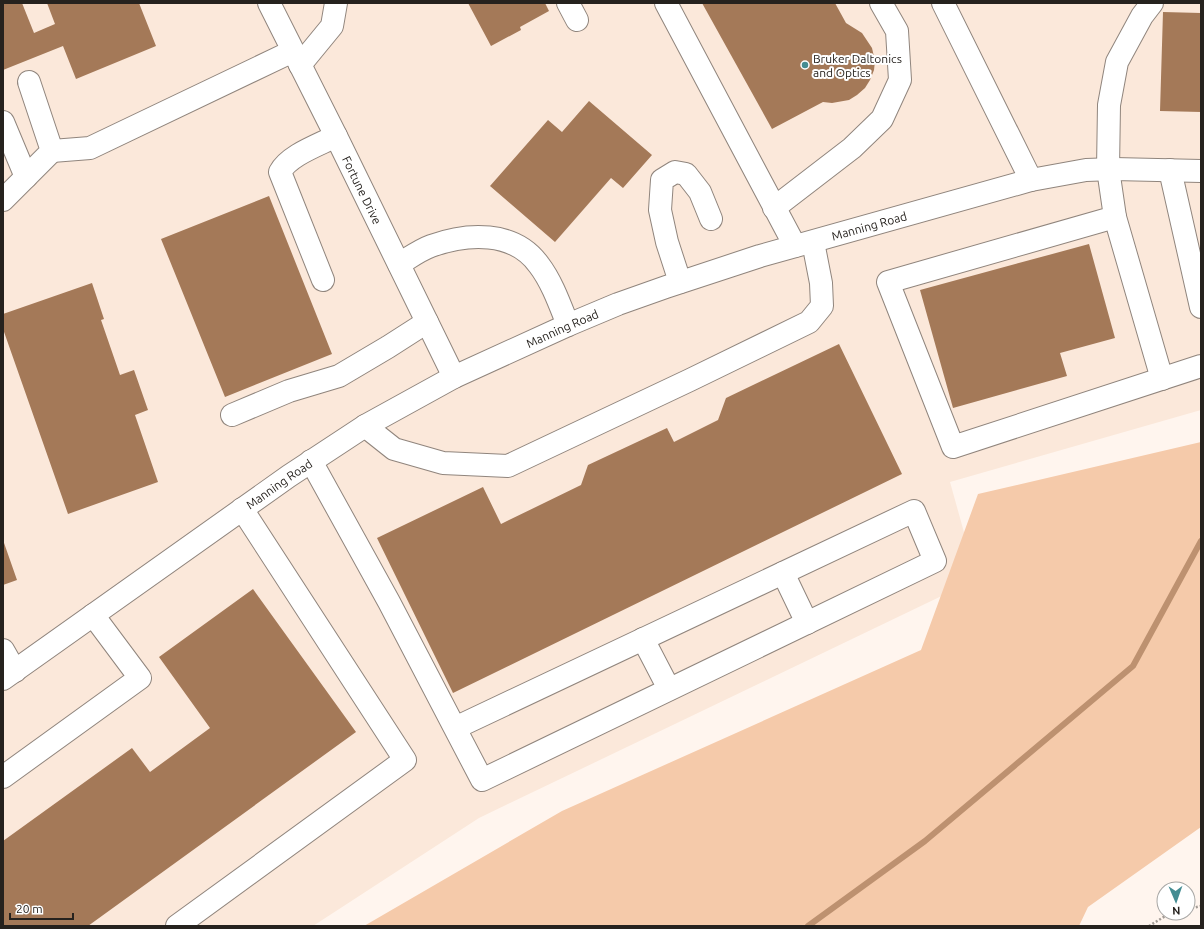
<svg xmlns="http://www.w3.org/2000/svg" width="1204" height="929" viewBox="0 0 1204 929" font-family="Ubuntu,sans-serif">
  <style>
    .built { fill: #fbe8da }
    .green { fill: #f5caaa }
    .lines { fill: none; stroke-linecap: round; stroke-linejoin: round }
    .stream { stroke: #bd9170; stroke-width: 6 }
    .building { fill: #a47958 }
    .minor-casing { stroke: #90857d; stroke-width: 24 }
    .path { stroke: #a29b95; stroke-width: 2.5; stroke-dasharray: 2 2; stroke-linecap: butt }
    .minor { stroke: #fff; stroke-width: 22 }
    .poi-dot { fill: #448c92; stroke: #fff; stroke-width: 1.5 }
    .labels { text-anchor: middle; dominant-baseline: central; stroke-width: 4; stroke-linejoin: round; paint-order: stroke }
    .poi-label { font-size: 12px; fill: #26221e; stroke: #fff; text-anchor: start }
    .street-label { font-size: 12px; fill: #26221e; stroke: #fff }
  </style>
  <rect width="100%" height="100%" fill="#fff5ee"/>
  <path class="built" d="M 3,3 L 1201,3 L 1201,410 L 950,482 L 977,579 L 479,818 L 313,926 L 3,926 Z"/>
  <path class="green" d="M 1201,442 L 1201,827 L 1088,907 L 1079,926 L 364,926 L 562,811 L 921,650 L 978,494 Z"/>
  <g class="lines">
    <path class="stream" d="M 808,926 L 925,841 L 1133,666 L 1201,541"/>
  </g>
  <path class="building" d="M 3,3 L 22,3 L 34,33 L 55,24 L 47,3 L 139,3 L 156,46 L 76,79 L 63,46 L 3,70 Z
    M 468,3 L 545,3 L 549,11 L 520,27 L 521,30 L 491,46 Z
    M 702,3 L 835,3 L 846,23 L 862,33 L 872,48 L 875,61 L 874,70 L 870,80 L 865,88 L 857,95 L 849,100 L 832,103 L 823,102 L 772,129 Z
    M 1163,12 L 1201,13 L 1201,112 L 1160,111 Z
    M 589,101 L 652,155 L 623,188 L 611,178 L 555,242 L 490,186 L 548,120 L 562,132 Z
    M 269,196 L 332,354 L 225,397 L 161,239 Z
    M 1089,244 L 1115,338 L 1060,353 L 1067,376 L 953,408 L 920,290 Z
    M 92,283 L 104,319 L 101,320 L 120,375 L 134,370 L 148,410 L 135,415 L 158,482 L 68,514 L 3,329 L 3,314 Z
    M 839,344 L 902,474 L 453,693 L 377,538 L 483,487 L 501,524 L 581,485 L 588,465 L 667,428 L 674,442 L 718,420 L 726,398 Z
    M 3,540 L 17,580 L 3,585 Z
    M 253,589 L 356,732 L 88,926 L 3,926 L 3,841 L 132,748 L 150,772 L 210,728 L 159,657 Z"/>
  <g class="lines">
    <defs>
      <g id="minor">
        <path id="s1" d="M 269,3 L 336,136 L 454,377"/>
        <path d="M 568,3 L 577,20"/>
        <path d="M 666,3 L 795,246"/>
        <path d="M 943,3 L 1031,180"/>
        <path d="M 1152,3 L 1142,16 L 1117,62 L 1109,105 L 1108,169 L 1115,217 L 888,282 L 953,447 L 1201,366"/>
        <path d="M 300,65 L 332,26 L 336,3"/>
        <path d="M 3,122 L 26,177 L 3,200"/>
        <path d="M 52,151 L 90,148 L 293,51"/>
        <path d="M 1170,170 L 1201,307"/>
        <path d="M 26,177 L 52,151 L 29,82"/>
        <path d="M 774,208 L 852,148 L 882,119 L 900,80 L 897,31 L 881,3"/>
        <path d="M 1115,217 L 1162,379"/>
        <path d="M 399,264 C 409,258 420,250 431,246 C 467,233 514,230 539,265 C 552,282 560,305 568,325"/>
        <path d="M 323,280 L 280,172 C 289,155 319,145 336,136"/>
        <path d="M 680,282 L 667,242 L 660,210 L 662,180 L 675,172 L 686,174 L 700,192 L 711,219"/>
        <path d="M 232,415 L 289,391 L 339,376 L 388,347 L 427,322"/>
        <path d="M 365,426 L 394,449 L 443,463 L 508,466 L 690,380 L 809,322 L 822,306 L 821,283 L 813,242"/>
        <path d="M 311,461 L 389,602 L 482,780 L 935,561 L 914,511 L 455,728"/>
        <path d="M 783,573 L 807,623"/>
        <path d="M 643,639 L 669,689"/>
        <path d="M 3,650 L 15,671"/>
        <path id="s2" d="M 3,679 L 289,476 L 365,426 L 454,377 L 568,325 L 618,304 L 666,287 L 760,256 L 1031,180 L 1086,170 L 1114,169 L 1201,171"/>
        <path d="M 3,777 L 140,678 L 93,615"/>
        <path d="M 177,926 L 405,760 L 242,509"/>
      </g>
    </defs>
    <use href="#minor" class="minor-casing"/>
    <path class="path" d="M 1188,909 L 1201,906
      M 1149,926 L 1167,915 L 1174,913"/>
    <use href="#minor" class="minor"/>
  </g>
  <circle class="poi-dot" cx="805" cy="65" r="4"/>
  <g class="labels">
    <g class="poi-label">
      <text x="813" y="58">Bruker Daltonics<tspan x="813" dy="14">and Optics</tspan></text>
    </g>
    <g class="street-label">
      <text stroke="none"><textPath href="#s1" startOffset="209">Fortune Drive</textPath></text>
      <text stroke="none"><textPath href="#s2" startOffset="986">Manning Road</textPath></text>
      <text stroke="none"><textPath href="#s2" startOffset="662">Manning Road</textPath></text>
      <text stroke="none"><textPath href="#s2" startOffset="338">Manning Road</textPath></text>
    </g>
  </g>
  <rect width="1204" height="929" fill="none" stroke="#26221e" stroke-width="8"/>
  <g transform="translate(1176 901) rotate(178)"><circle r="19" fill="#ffffff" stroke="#a8a7a5"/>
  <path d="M0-3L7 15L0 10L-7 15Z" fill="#448c92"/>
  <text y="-6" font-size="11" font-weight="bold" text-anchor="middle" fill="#26221e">N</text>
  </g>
  <path d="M10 913v6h63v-6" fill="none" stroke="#26221e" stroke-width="2"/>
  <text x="16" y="913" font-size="12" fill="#26221e" stroke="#ffffff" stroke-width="3" paint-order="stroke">20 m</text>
</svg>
